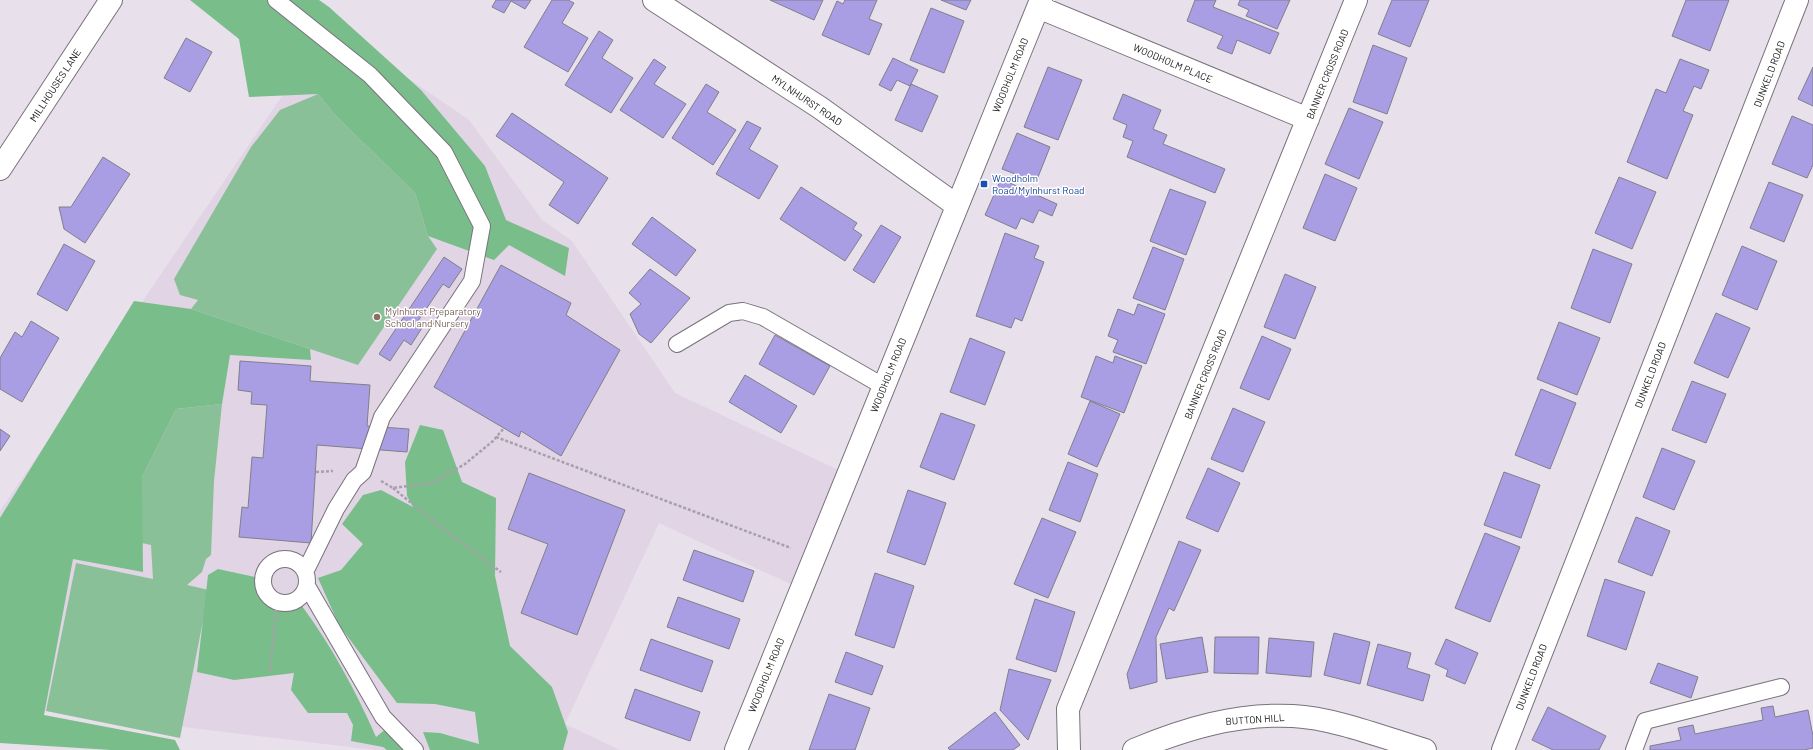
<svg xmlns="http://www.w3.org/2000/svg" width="1813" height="750" viewBox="0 0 1813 750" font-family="Barlow,sans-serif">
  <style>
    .built { fill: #e0d4e5 }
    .green { fill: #8ac097 }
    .forest { fill: #79bd8b }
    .building { fill: #a99ee4; stroke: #807f8a }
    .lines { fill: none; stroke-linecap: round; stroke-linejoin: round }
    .service-casing { stroke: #79727c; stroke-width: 18 }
    .minor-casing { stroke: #79727c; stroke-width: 24 }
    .tertiary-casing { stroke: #79727c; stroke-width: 24 }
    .path { stroke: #a7a0a9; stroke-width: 2.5; stroke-dasharray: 3 2; stroke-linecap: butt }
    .service { stroke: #fff; stroke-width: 16 }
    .minor { stroke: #fff; stroke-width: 22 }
    .tertiary { stroke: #fff; stroke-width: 22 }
    .transit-dot { fill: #1a4fb4; stroke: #fff; stroke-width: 1.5 }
    .education-dot { fill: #8d6e63; stroke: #fff; stroke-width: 1.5 }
    .labels { text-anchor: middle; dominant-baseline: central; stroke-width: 3; stroke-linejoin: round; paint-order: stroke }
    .street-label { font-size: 10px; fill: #151316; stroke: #fff }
    .transit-label { font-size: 10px; fill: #164399; stroke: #fff; text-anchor: start }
    .education-label { font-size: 10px; fill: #785e54; stroke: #fff; text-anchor: start }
  </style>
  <rect width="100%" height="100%" fill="#e8e0eb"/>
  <path class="built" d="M 294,0 L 469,120 L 542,220 L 572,241 L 675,393 L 847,474 L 795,586 L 659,523 L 565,724 L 620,750 L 375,750 L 0,705 L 0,511 L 301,68 Z"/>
  <path class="green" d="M 318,94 L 335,115 L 415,193 L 428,236 L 437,249 L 358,365 L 191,309 L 198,300 L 180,295 L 174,279 L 251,147 L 280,110 Z
    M 222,404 L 214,481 L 211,555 L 206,559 L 202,572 L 187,585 L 209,590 L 180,738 L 46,711 L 76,563 L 153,579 L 151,545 L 142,543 L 142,477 L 176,409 Z"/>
  <path class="forest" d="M 190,0 L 319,0 L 329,7 L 421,90 L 485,166 L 506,220 L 569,248 L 565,276 L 509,245 L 494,260 L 428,236 L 415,193 L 335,115 L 318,94 L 249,97 L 239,39 Z
    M 134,301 L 191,309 L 310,349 L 311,360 L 230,355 L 222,404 L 176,409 L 142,477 L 143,572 L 73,559 L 44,715 L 175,740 L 180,750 L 111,750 L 0,743 L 0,518 Z
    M 420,425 L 443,430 L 462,482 L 496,498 L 495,576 L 510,646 L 552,687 L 568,732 L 563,750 L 430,750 L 423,732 L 440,733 L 479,744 L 475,712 L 435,704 L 397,703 L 339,625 L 318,578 L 341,570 L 363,544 L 342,524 L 363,495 L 381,490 L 413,507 L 407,496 L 405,462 Z
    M 218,569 L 255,577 L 268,606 L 302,606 C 332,647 356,691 376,737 L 387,728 L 407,750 L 387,750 L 383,747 L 351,741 L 353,725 L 347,713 L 308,713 L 291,690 L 294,673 L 234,680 L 197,672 L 208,575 Z"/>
  <path class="building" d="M 496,0 L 531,0 L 525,9 L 511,1 L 504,13 L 492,7 Z
    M 552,0 L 568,0 L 574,3 L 562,23 L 588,38 L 568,72 L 524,47 Z
    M 770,0 L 823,0 L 814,20 Z
    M 845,0 L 877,0 L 869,19 L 882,24 L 869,55 L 822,35 L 837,1 L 843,4 Z
    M 941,0 L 971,0 L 966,10 Z
    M 1195,0 L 1216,0 L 1213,7 L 1279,33 L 1270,54 L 1237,40 L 1232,54 L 1217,48 L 1223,36 L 1187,21 Z
    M 1240,0 L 1290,0 L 1277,29 L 1246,16 L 1249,10 L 1238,5 Z
    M 1392,0 L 1429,0 L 1410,47 L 1378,34 Z
    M 1686,0 L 1729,0 L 1710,51 L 1672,36 Z
    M 931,8 L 964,21 L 944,73 L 910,60 Z
    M 599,31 L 613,40 L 602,58 L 633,78 L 611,113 L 565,85 Z
    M 186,38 L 212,52 L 190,92 L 164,78 Z
    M 1373,45 L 1407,58 L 1387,114 L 1353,102 Z
    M 893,58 L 918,70 L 910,86 L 897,80 L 891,91 L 879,85 Z
    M 654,59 L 666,67 L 654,84 L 686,104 L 663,138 L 620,110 Z
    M 1680,59 L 1709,70 L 1701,89 L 1694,86 L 1683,111 L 1693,115 L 1667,179 L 1627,162 L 1656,89 L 1666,93 Z
    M 1048,67 L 1082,80 L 1058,140 L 1024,127 Z
    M 1813,67 L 1813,106 L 1798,99 Z
    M 706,84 L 719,92 L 707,112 L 736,130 L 713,165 L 672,138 Z
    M 911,84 L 938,96 L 922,132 L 895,120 Z
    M 1123,94 L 1161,110 L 1153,129 L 1167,135 L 1163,144 L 1225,169 L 1215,193 L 1127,157 L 1133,141 L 1123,137 L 1127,125 L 1113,119 Z
    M 1349,108 L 1383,122 L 1359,179 L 1325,164 Z
    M 512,113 L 608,178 L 578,224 L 549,205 L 564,182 L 496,136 Z
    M 1792,116 L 1813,125 L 1813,165 L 1807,178 L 1772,164 Z
    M 747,121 L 761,128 L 749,149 L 778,166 L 759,199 L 716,174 Z
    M 1017,133 L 1050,147 L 1036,182 L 1002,169 Z
    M 103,157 L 130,174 L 85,243 L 64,229 L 59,207 L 71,207 Z
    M 1325,174 L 1357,188 L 1335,241 L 1303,228 Z
    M 1619,177 L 1656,192 L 1632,249 L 1595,233 Z
    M 1001,179 L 1057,204 L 1052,216 L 1039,210 L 1033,223 L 1021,218 L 1016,229 L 985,215 Z
    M 1769,182 L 1803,195 L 1784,242 L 1750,228 Z
    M 801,187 L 857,223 L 853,229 L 862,235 L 845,261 L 780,219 Z
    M 1170,189 L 1206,202 L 1186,255 L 1150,241 Z
    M 652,217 L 696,250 L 676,276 L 632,244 Z
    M 881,225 L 901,237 L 874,283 L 853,270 Z
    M 1005,233 L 1039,246 L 1034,258 L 1044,262 L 1022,321 L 1015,318 L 1011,328 L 976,316 Z
    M 64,244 L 95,261 L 67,311 L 37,294 Z
    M 1742,246 L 1777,261 L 1757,310 L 1722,295 Z
    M 1153,247 L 1184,259 L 1165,310 L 1133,298 Z
    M 1593,249 L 1632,264 L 1610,323 L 1571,308 Z
    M 444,257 L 462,269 L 449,288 L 443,284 L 416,324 L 422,328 L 411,345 L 404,340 L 390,361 L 379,354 Z
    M 501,265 L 571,303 L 566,315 L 620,350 L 561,456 L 521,431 L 519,437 L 434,387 Z
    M 650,269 L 690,298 L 651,343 L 639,334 L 630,314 L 641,304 L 629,293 Z
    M 1285,274 L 1316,287 L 1295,339 L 1264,327 Z
    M 1138,304 L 1165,314 L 1146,364 L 1113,352 L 1118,340 L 1108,336 L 1118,309 L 1134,315 Z
    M 1716,313 L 1750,328 L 1728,378 L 1694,363 Z
    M 31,321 L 59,338 L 22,402 L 0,389 L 0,358 L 15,332 L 22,337 Z
    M 1559,322 L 1600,338 L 1577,395 L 1537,379 Z
    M 775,335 L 830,366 L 814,395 L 759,364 Z
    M 1262,336 L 1291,349 L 1269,400 L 1240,388 Z
    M 970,338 L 1005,352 L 985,405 L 950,392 Z
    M 1096,356 L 1113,363 L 1115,356 L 1142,366 L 1124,413 L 1081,397 Z
    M 240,361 L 311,366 L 310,381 L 370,385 L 367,426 L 409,429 L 407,452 L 317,445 L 311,543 L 239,537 L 242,507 L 248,508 L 252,457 L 263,458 L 267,405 L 251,404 L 252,392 L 238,390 Z
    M 745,375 L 797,406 L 781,433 L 729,402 Z
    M 1692,381 L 1726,394 L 1706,443 L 1672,430 Z
    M 1541,389 L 1576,403 L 1550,469 L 1515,455 Z
    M 1090,401 L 1120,414 L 1097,467 L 1068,454 Z
    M 1233,408 L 1265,422 L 1243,472 L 1211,459 Z
    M 941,413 L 975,425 L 954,480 L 920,467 Z
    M 0,429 L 10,436 L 0,451 Z
    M 1662,448 L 1695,461 L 1674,510 L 1643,497 Z
    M 1068,462 L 1098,474 L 1080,522 L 1049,510 Z
    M 1208,468 L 1240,483 L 1218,532 L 1186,518 Z
    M 1504,472 L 1540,485 L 1521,538 L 1484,525 Z
    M 529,473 L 625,510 L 577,635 L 521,613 L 548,544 L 508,529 Z
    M 908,490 L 946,503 L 925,565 L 887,552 Z
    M 1636,517 L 1670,531 L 1652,576 L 1618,562 Z
    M 1042,518 L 1076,532 L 1048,598 L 1014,584 Z
    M 1485,533 L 1520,547 L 1490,622 L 1455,608 Z
    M 1179,541 L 1201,550 L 1174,611 L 1169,608 L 1156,637 L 1157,682 L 1130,689 L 1127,674 Z
    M 694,550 L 754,571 L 743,602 L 683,580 Z
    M 875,573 L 914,586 L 894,648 L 855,635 Z
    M 1605,579 L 1645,592 L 1626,650 L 1587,636 Z
    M 678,597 L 740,619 L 729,649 L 667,627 Z
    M 1035,599 L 1075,612 L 1056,672 L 1016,659 Z
    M 1334,633 L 1370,642 L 1360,684 L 1324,675 Z
    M 1202,637 L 1208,672 L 1166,679 L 1160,644 Z
    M 1215,637 L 1259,637 L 1258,674 L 1214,673 Z
    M 1269,638 L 1314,642 L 1311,677 L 1266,673 Z
    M 651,639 L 713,661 L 702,692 L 640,670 Z
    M 1446,639 L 1478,653 L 1465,684 L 1446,676 L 1448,670 L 1435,664 Z
    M 1378,644 L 1411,653 L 1407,668 L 1430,675 L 1423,701 L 1367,685 Z
    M 846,652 L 883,666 L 872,695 L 835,682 Z
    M 1658,663 L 1698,677 L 1691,698 L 1650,683 Z
    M 1009,669 L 1051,680 L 1028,740 L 1000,710 Z
    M 635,689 L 700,712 L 690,741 L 625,718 Z
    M 829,694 L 870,708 L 855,750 L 809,750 Z
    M 1773,706 L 1775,717 L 1808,710 L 1813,736 L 1813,748 L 1804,750 L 1650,750 L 1650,746 L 1681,740 L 1678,728 L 1693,725 L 1695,734 L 1763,720 L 1761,708 Z
    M 1548,707 L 1606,736 L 1599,750 L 1553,750 L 1532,740 Z
    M 995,712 L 1020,745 L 1013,750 L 950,750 L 948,748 Z"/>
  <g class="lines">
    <defs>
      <path id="service" d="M 276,0 L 370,75 L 444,152 L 482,226 L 472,281 L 382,417 L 363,472 L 354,480 L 336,509 L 306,570
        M 677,344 L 729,313 L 743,311 L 763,317 L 883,386
        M263 581a22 22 0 1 1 44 0a22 22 0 1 1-44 0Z
        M 307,586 L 383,717 L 415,750
        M 1634,750 L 1645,721 L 1781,687"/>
      <path id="minor" d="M 654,0 L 819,107 L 956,205
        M 1038,7 L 1308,119
        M 736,750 L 1041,0
        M 1069,750 L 1068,709 L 1356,0
        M 1134,750 C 1184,729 1237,713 1293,716 C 1334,718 1385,738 1425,750
        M 1503,750 L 1797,0"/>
      <path id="tertiary" d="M 0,169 L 111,0"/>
    </defs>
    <use href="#service" class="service-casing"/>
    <use href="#minor" class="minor-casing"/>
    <use href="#tertiary" class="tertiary-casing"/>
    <path class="path" d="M 496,437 L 791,548
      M 316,472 L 333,471
      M 381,481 L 393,488 L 432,483 L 465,464 L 493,441 L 504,428
      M 393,488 L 438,525 L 501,572
      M 270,672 L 277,602"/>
    <use href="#service" class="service"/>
    <use href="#minor" class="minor"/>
    <use href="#tertiary" class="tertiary"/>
  </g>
  <rect class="transit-dot" x="980" y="180" width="8" height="8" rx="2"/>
  <circle class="education-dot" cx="377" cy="317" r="4"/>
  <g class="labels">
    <g class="street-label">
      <text transform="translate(1173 63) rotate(23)">WOODHOLM PLACE</text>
      <text transform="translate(1327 74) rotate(-68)">BANNER CROSS ROAD</text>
      <text transform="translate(1769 74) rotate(-69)">DUNKELD ROAD</text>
      <text transform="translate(1010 75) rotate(-68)">WOODHOLM ROAD</text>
      <text transform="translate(55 85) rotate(-57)">MILLHOUSES LANE</text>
      <text transform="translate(807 100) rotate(34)">MYLNHURST ROAD</text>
      <text transform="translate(1205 374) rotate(-68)">BANNER CROSS ROAD</text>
      <text transform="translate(888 375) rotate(-68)">WOODHOLM ROAD</text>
      <text transform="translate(1650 375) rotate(-69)">DUNKELD ROAD</text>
      <text transform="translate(766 675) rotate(-68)">WOODHOLM ROAD</text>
      <text transform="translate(1531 677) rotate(-69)">DUNKELD ROAD</text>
      <text transform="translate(1255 719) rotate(-4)">BUTTON HILL</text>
    </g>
    <g class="transit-label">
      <text x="992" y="178">Woodholm<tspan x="992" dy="12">Road/Mylnhurst Road</tspan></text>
    </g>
    <g class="education-label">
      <text x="385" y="311">Mylnhurst Preparatory<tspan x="385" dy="12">School and Nursery</tspan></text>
    </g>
  </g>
</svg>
